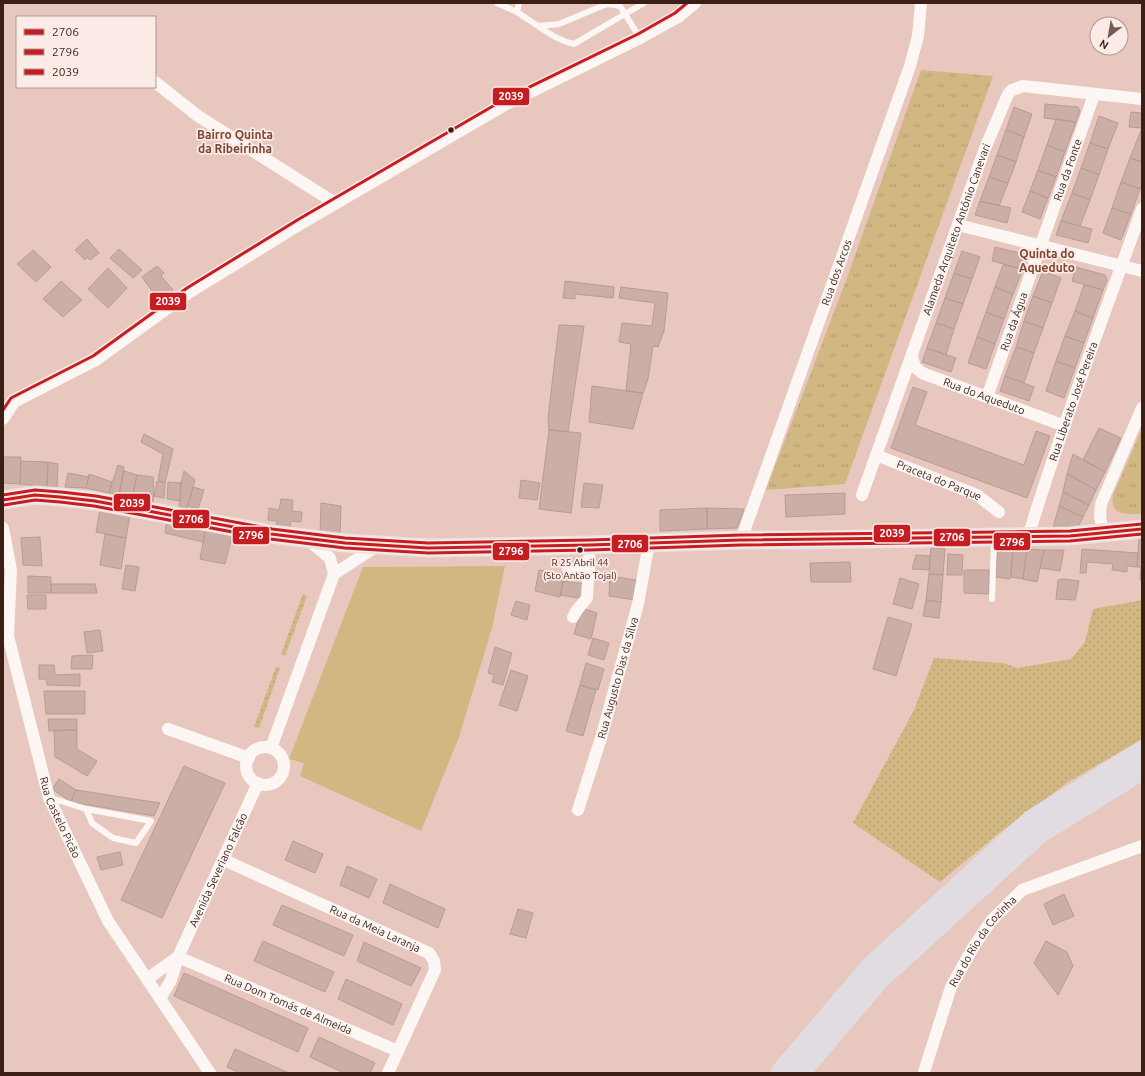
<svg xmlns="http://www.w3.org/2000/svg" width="1145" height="1076" viewBox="0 0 1145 1076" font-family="Ubuntu,sans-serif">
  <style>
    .grass { fill: url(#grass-dots) }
    .park { fill: url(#park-tufts) }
    .pitch { fill: #d1b883 }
    .building { fill: #cbafa6; stroke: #b89c94 }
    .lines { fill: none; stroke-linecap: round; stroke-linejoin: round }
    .service { stroke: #fcf7f5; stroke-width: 6 }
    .minor { stroke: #fcf7f5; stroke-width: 12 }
    .primary { stroke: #e6e2e6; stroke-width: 19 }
    .trunk { stroke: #e0dce2; stroke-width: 20 }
    .bus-1-casing { stroke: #faebe6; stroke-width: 6 }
    .bus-2-casing { stroke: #faebe6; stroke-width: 6 }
    .bus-3-casing { stroke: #faebe6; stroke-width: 6 }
    .bus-1 { stroke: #c61d23; stroke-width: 3 }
    .bus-2 { stroke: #c61d23; stroke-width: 3 }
    .bus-3 { stroke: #c61d23; stroke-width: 3 }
    .bus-dot { fill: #3b1f17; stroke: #faebe6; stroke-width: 1.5 }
    .labels { text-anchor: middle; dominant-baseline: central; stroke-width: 3.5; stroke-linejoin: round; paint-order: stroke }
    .bus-label { font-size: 10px; fill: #3b1f17; stroke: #faebe6 }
    .street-label { font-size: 11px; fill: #3b1f17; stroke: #faebe6 }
    .neighbourhood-label { font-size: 12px; font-weight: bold; fill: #824431; stroke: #faebe6 }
    .line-badge { stroke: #faebe6; stroke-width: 1.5 }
    .badge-label { font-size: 11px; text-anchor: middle; font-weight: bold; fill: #fff }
  </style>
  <defs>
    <pattern id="grass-dots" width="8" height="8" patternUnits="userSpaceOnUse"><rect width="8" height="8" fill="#d1b883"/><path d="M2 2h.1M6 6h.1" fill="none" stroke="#b49e70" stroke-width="1.8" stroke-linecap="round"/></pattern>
    <pattern id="park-tufts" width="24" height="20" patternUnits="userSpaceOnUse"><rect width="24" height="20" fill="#d1b883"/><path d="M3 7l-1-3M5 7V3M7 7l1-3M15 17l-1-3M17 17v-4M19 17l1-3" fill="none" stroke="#b49e70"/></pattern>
  </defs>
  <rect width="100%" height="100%" fill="#e8c7be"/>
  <path class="grass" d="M 303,594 L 307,596 L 285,656 L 281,654 Z
    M 1142,600 L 1142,739 L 1068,782 L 998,834 L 940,882 L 853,823 L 914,710 L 934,658 L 1003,663 L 1017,668 L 1071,659 L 1085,642 L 1093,609 Z
    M 276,667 L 280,668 L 259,728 L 254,727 Z"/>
  <path class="park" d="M 921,70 L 993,76 L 845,484 L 766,490 L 847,278 Z
    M 1142,429 L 1142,514 C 1126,514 1110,517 1113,495 Z"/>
  <path class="pitch" d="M 505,566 L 492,628 L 459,737 L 421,831 L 300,776 L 304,763 L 289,759 L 363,567 Z"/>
  <path class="building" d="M 1045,104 L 1078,107 L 1080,111 L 1076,122 L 1044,118 Z
    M 1014,107 L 1032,114 L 1024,137 L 1006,130 Z
    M 1131,112 L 1142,113 L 1142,128 L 1129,127 Z
    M 1099,116 L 1118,123 L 1108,149 L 1090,143 Z
    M 1056,119 L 1076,122 L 1065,152 L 1047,145 Z
    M 1142,128 L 1142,162 L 1130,158 Z
    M 1006,130 L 1024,137 L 1016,162 L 997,155 Z
    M 1090,143 L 1108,149 L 1099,175 L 1081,168 Z
    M 1047,145 L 1065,152 L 1056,177 L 1038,170 Z
    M 997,155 L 1016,162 L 1008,183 L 989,177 Z
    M 1130,158 L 1142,162 L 1142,183 L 1140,189 L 1121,182 Z
    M 1081,168 L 1099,175 L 1090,200 L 1072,193 Z
    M 1038,170 L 1056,177 L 1048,198 L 1030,191 Z
    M 989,177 L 1008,183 L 999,206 L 980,201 Z
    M 1121,182 L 1140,189 L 1131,214 L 1112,208 Z
    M 1030,191 L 1048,198 L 1040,219 L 1022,212 Z
    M 1072,193 L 1090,200 L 1080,226 L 1061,221 Z
    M 980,201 L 1011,208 L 1007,223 L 975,215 Z
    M 1112,208 L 1131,214 L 1121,240 L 1103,233 Z
    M 1061,221 L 1092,229 L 1088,243 L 1056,235 Z
    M 87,239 L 99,253 L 90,260 L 87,257 L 85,260 L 75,250 Z
    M 995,247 L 1024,254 L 1027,258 L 1023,269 L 992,261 Z
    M 119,249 L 142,270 L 133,278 L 110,258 Z
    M 33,250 L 51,267 L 36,282 L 17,264 Z
    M 962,251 L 980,257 L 972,279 L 954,273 Z
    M 1003,265 L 1023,269 L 1013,294 L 995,287 Z
    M 157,266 L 164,273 L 161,276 L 173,290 L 159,300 L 142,277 Z
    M 1076,267 L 1105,275 L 1107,280 L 1103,290 L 1072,281 Z
    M 108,268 L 127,288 L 108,308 L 88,289 Z
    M 1043,271 L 1061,278 L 1052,303 L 1033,296 Z
    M 954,273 L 972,279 L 963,304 L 945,298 Z
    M 61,281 L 82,300 L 63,317 L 43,299 Z
    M 565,281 L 614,287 L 613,298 L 575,294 L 575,299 L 563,298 Z
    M 1084,285 L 1103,290 L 1093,318 L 1075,311 Z
    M 621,287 L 668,293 L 664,331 L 658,347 L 653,346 L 648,379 L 643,393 L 626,391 L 631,344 L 619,342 L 622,323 L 652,326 L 655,303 L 619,298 Z
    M 995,287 L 1013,294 L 1004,319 L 986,312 Z
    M 1033,296 L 1052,303 L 1043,328 L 1024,321 Z
    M 945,298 L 963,304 L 954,329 L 936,323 Z
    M 1075,311 L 1093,318 L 1084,343 L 1065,336 Z
    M 986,312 L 1004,319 L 995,344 L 977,337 Z
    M 1024,321 L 1043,328 L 1034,353 L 1016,347 Z
    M 936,323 L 954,329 L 946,355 L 927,348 Z
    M 559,325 L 584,326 L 568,432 L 549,430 L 548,418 Z
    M 1065,336 L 1084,343 L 1075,368 L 1056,361 Z
    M 977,337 L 995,344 L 986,369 L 968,363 Z
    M 1016,347 L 1034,353 L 1024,383 L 1005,376 Z
    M 927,348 L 956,358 L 951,372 L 922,362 Z
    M 1056,361 L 1075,368 L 1064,398 L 1046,391 Z
    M 1005,376 L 1034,387 L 1029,401 L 1000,391 Z
    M 592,386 L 643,393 L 633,429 L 589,422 Z
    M 913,387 L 927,392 L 915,425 L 1024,465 L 1036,431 L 1050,436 L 1027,498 L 891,448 Z
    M 1099,428 L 1121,438 L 1105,472 L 1083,460 Z
    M 549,430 L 581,433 L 571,513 L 539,509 Z
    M 144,434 L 173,449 L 165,483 L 158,480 L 163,454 L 141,442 Z
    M 1073,454 L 1105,472 L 1096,490 L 1067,474 Z
    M 3,457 L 21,457 L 20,484 L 3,483 Z
    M 21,461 L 48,462 L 47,487 L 20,484 Z
    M 48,462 L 58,464 L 57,488 L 47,487 Z
    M 118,465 L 124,467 L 119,495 L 109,493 Z
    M 124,471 L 137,475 L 132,498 L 119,495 Z
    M 184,471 L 195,480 L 186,511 L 179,508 L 181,483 Z
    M 68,473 L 89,477 L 86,488 L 65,487 Z
    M 89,474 L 112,482 L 109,493 L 86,488 Z
    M 1067,474 L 1096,490 L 1089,505 L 1063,492 Z
    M 137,475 L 153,477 L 154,496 L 153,502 L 132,498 Z
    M 521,480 L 540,483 L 537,500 L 519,498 Z
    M 157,481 L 165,483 L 164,498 L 154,496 Z
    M 168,482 L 181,483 L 180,501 L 167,499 Z
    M 584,483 L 603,485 L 599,508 L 581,507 Z
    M 193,487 L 204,490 L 198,509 L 188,506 Z
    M 1063,492 L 1089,505 L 1083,517 L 1059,506 Z
    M 845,493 L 845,514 L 786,517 L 785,495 Z
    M 281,499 L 293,500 L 292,511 L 302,512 L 301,522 L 291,521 L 290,531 L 276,529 L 277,521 L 268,520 L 269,508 L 279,510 Z
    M 321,503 L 341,506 L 340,536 L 320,534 Z
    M 101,504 L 131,510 L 126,538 L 96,532 Z
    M 1059,506 L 1083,517 L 1078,527 L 1053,528 Z
    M 707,508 L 744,509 L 737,528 L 707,529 Z
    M 707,508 L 707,529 L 660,531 L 660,510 Z
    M 167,519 L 206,527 L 203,542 L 165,533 Z
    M 206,527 L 233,532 L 225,564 L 200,559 Z
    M 233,532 L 252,536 L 250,543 L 232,540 Z
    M 105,534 L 126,538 L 121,569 L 100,565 Z
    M 40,537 L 42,566 L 23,565 L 21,538 Z
    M 1139,538 L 1142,538 L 1142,580 L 1140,580 L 1141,567 L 1137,567 Z
    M 931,548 L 945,549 L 943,575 L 929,574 Z
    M 998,548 L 1013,549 L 1010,579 L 995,577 Z
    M 1013,549 L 1027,549 L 1023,579 L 1011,577 Z
    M 1027,549 L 1044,550 L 1037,582 L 1023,579 Z
    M 1082,549 L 1138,553 L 1137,567 L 1127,566 L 1127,572 L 1112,570 L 1113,564 L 1087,562 L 1086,573 L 1080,573 Z
    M 1044,550 L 1064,550 L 1060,571 L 1040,568 Z
    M 948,554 L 963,555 L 962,575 L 947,575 Z
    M 916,555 L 930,556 L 929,570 L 912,569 Z
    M 850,562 L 851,582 L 811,582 L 810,563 Z
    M 126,565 L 139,567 L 135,591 L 122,589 Z
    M 539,570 L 565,575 L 560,597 L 535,591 Z
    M 964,570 L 989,570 L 989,594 L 964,593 Z
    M 929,574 L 943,575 L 941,602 L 926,600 Z
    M 28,576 L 51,577 L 51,593 L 28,593 Z
    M 610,576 L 636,580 L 635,600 L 609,596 Z
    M 900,578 L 919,584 L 912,609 L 893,604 Z
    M 1064,579 L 1079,581 L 1075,600 L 1056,599 L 1058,580 Z
    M 563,581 L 586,584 L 583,599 L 560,595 Z
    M 51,584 L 95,584 L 97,593 L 51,593 Z
    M 27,595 L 46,595 L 46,609 L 28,609 Z
    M 926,600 L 941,602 L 939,618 L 923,616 Z
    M 516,601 L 530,605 L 527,620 L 511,615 Z
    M 582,608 L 597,613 L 591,639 L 574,634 Z
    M 888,617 L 912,624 L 896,676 L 873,669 Z
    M 100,630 L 103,651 L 87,653 L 84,632 Z
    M 593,638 L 609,643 L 604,660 L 588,655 Z
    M 495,647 L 512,653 L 503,685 L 492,682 L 494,675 L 488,673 Z
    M 93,655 L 92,669 L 71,669 L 72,656 Z
    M 586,663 L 604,669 L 598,690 L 580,685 Z
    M 39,665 L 54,665 L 55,675 L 80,674 L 80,686 L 47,685 L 46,679 L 39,679 Z
    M 511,670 L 528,676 L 517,711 L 499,705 Z
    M 580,685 L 596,690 L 583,736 L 566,731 Z
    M 44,691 L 85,691 L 85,714 L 46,714 Z
    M 48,719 L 77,719 L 77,730 L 49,731 Z
    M 54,730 L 77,730 L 77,749 L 97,761 L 87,776 L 55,757 Z
    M 184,766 L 225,783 L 162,918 L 121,900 Z
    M 59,779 L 76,790 L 71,802 L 52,789 Z
    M 76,790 L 160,803 L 154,816 L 71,802 Z
    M 293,841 L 323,854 L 315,873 L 285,860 Z
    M 120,852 L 123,865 L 101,870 L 97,857 Z
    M 347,866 L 377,879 L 369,898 L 340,885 Z
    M 390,884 L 445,909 L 438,928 L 383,903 Z
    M 1064,894 L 1074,916 L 1053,925 L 1044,904 Z
    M 282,905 L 353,935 L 344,956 L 273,925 Z
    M 518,909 L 533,913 L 526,938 L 510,934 Z
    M 263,941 L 334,972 L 325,992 L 254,961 Z
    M 1046,941 L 1067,952 L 1073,966 L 1058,995 L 1034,963 Z
    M 364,942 L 421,968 L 411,986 L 357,961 Z
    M 184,973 L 308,1028 L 298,1052 L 174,996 Z
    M 346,979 L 402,1004 L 393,1025 L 338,999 Z
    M 319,1037 L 375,1063 L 370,1073 L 344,1073 L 310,1057 Z
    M 235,1049 L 289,1073 L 240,1073 L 227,1067 Z"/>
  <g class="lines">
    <path class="service" d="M 497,3 L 517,12 L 538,26 L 559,24 L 607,4 L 620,6 L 625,14 L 644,3
      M 517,12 L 519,3
      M 538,26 C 550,34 560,41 574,44 L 625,14 L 640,38
      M 992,599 L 994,539
      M 51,798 L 86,809 L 151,821 L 136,843 L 113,838 L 92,823 L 86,809"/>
    <g class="minor">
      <path d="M 155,82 L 198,116 L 335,203"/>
      <path d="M 958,225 L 1142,271"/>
      <path id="s1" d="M 912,357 L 915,367 L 922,373 L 1065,426"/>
      <path id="s2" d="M 987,397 L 1094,95"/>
      <path d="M 3,419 L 14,402 L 96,360 L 190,292 L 302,223 L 508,103 L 640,38 L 678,17 L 695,3"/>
      <path id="s3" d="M 876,455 L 977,495 L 999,512"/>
      <path id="s4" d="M 862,495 L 984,151 L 1008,94 L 1012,90 L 1023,86 L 1142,99"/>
      <path id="s5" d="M 3,528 L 11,570 L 8,636 L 49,798 L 108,921 L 210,1073"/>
      <path d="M 1103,534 L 1100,516 L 1101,504 L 1142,408"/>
      <path id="s6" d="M 1028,537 C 1062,426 1103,318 1142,209"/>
      <path id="s7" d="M 741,540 L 910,66 L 918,36 L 921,3"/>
      <path d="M 568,569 L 589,570"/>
      <path d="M 334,574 L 377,546"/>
      <path d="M 573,617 L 577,610 L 587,598 L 590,545"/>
      <path d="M 168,729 L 249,758"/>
      <circle cx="265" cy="766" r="19"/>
      <path d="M 271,748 L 334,574 L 330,558 L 308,540"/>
      <path id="s8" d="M 578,810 L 601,738 L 638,604 L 649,543"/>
      <path id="s9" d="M 224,860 L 429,953 L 434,961 L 435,970 L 388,1073"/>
      <path id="s10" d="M 178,957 L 398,1051"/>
      <path d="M 147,979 L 178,957"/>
      <path id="s11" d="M 160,999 L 171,980 L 178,957 L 258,783"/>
      <path id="s12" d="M 924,1072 L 951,987 L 974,946 L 991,921 L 1022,890 L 1142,846"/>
    </g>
    <path class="primary" d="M 3,500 L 35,495 L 60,497 L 95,501 L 271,534 L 345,543 L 428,548 L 590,545 L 741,540 L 804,540 L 1070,536 L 1142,529"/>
    <path class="trunk" d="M 780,1073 L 870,967 L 1031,820 L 1142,751
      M 800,1073 L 880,979 L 1039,834 L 1142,770"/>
    <defs>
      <path id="bus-1" d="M 3,500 L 35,495 L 60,497 L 95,501 L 271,534 L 345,543 L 428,548 L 590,545 L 741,540 L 1070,536 L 1142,529"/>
      <path id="bus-2" d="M 4,505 L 35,500 L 60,502 L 94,506 L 270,539 L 345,548 L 428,553 L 590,550 L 741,545 L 1070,541 L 1142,534"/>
      <path id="bus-3" d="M 3,410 L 11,398 L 93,356 L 187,288 L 299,219 L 505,99 L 638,34 L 675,13 L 687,3
        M 3,495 L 35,490 L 61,492 L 96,496 L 272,529 L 345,538 L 428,543 L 590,540 L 741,535 L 1070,531 L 1142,524"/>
    </defs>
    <use href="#bus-1" class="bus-1-casing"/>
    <use href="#bus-2" class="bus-2-casing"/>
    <use href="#bus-3" class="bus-3-casing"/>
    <use href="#bus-1" class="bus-1"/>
    <use href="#bus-2" class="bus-2"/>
    <use href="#bus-3" class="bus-3"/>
  </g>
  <g class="bus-dot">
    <circle cx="451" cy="130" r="3.5"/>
    <circle cx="580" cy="550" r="3.5"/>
  </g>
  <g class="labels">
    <g class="bus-label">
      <text x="580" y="562">R 25 Abril 44<tspan x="580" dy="13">(Sto Antão Tojal)</tspan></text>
    </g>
    <g class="street-label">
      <text stroke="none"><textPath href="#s2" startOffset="241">Rua da Fonte</textPath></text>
      <text stroke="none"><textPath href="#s4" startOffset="282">Alameda Arquiteto António Canevari</textPath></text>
      <text stroke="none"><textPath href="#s7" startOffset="284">Rua dos Arcos</textPath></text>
      <text stroke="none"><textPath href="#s2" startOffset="80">Rua da Água</textPath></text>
      <text stroke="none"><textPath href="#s1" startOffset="86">Rua do Aqueduto</textPath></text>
      <text stroke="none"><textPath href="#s6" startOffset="143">Rua Liberato José Pereira</textPath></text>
      <text stroke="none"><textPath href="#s3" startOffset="68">Praceta do Parque</textPath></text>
      <text stroke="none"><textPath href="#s8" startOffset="138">Rua Augusto Dias da Silva</textPath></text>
      <text stroke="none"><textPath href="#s5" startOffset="298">Rua Castelo Picão</textPath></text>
      <text stroke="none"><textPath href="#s11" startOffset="142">Avenida Severiano Falcão</textPath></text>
      <text stroke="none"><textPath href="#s9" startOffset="166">Rua da Meia Laranja</textPath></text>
      <text stroke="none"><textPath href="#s12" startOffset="145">Rua do Rio da Cozinha</textPath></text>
      <text stroke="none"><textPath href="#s10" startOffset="120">Rua Dom Tomás de Almeida</textPath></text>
    </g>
    <g class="neighbourhood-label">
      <text x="235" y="134">Bairro Quinta<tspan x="235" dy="14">da Ribeirinha</tspan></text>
      <text x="1047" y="253">Quinta do<tspan x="1047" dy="14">Aqueduto</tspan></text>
    </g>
  </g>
  <g class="line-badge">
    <rect x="492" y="87" width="38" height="19" rx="4" fill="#c61d23"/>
    <rect x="149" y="292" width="38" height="19" rx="4" fill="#c61d23"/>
    <rect x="113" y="493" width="38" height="19" rx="4" fill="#c61d23"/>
    <rect x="172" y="509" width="38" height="20" rx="4" fill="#c61d23"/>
    <rect x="873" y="524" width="38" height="19" rx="4" fill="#c61d23"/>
    <rect x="232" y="526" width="38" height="19" rx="4" fill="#c61d23"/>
    <rect x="933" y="528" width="38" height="19" rx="4" fill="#c61d23"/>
    <rect x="993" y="532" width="38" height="19" rx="4" fill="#c61d23"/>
    <rect x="611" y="534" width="38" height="19" rx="4" fill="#c61d23"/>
    <rect x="492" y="542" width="38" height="19" rx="4" fill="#c61d23"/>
  </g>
  <g class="badge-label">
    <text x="511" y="100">2039</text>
    <text x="168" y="305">2039</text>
    <text x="132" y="507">2039</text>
    <text x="191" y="523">2706</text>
    <text x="892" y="537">2039</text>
    <text x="251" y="539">2796</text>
    <text x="952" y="541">2706</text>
    <text x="1012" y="546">2796</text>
    <text x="630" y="548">2706</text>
    <text x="511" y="555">2796</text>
  </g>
  <rect width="1145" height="1076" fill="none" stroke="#3b1f17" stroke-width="8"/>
  <rect x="16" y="16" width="140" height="72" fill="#faebe6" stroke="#ae9993"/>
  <rect x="24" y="29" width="20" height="6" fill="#c61d23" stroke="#ae9993"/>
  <text x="52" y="36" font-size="12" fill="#3b1f17">2706</text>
  <rect x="24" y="49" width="20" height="6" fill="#c61d23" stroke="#ae9993"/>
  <text x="52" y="56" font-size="12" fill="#3b1f17">2796</text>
  <rect x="24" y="69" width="20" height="6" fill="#c61d23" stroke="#ae9993"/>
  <text x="52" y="76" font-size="12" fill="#3b1f17">2039</text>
  <g transform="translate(1109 36) rotate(211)"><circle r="19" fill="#faebe6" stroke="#ae9993"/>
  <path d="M0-3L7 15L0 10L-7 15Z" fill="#785a51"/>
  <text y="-6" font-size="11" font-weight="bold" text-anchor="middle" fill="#3b1f17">N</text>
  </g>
</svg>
